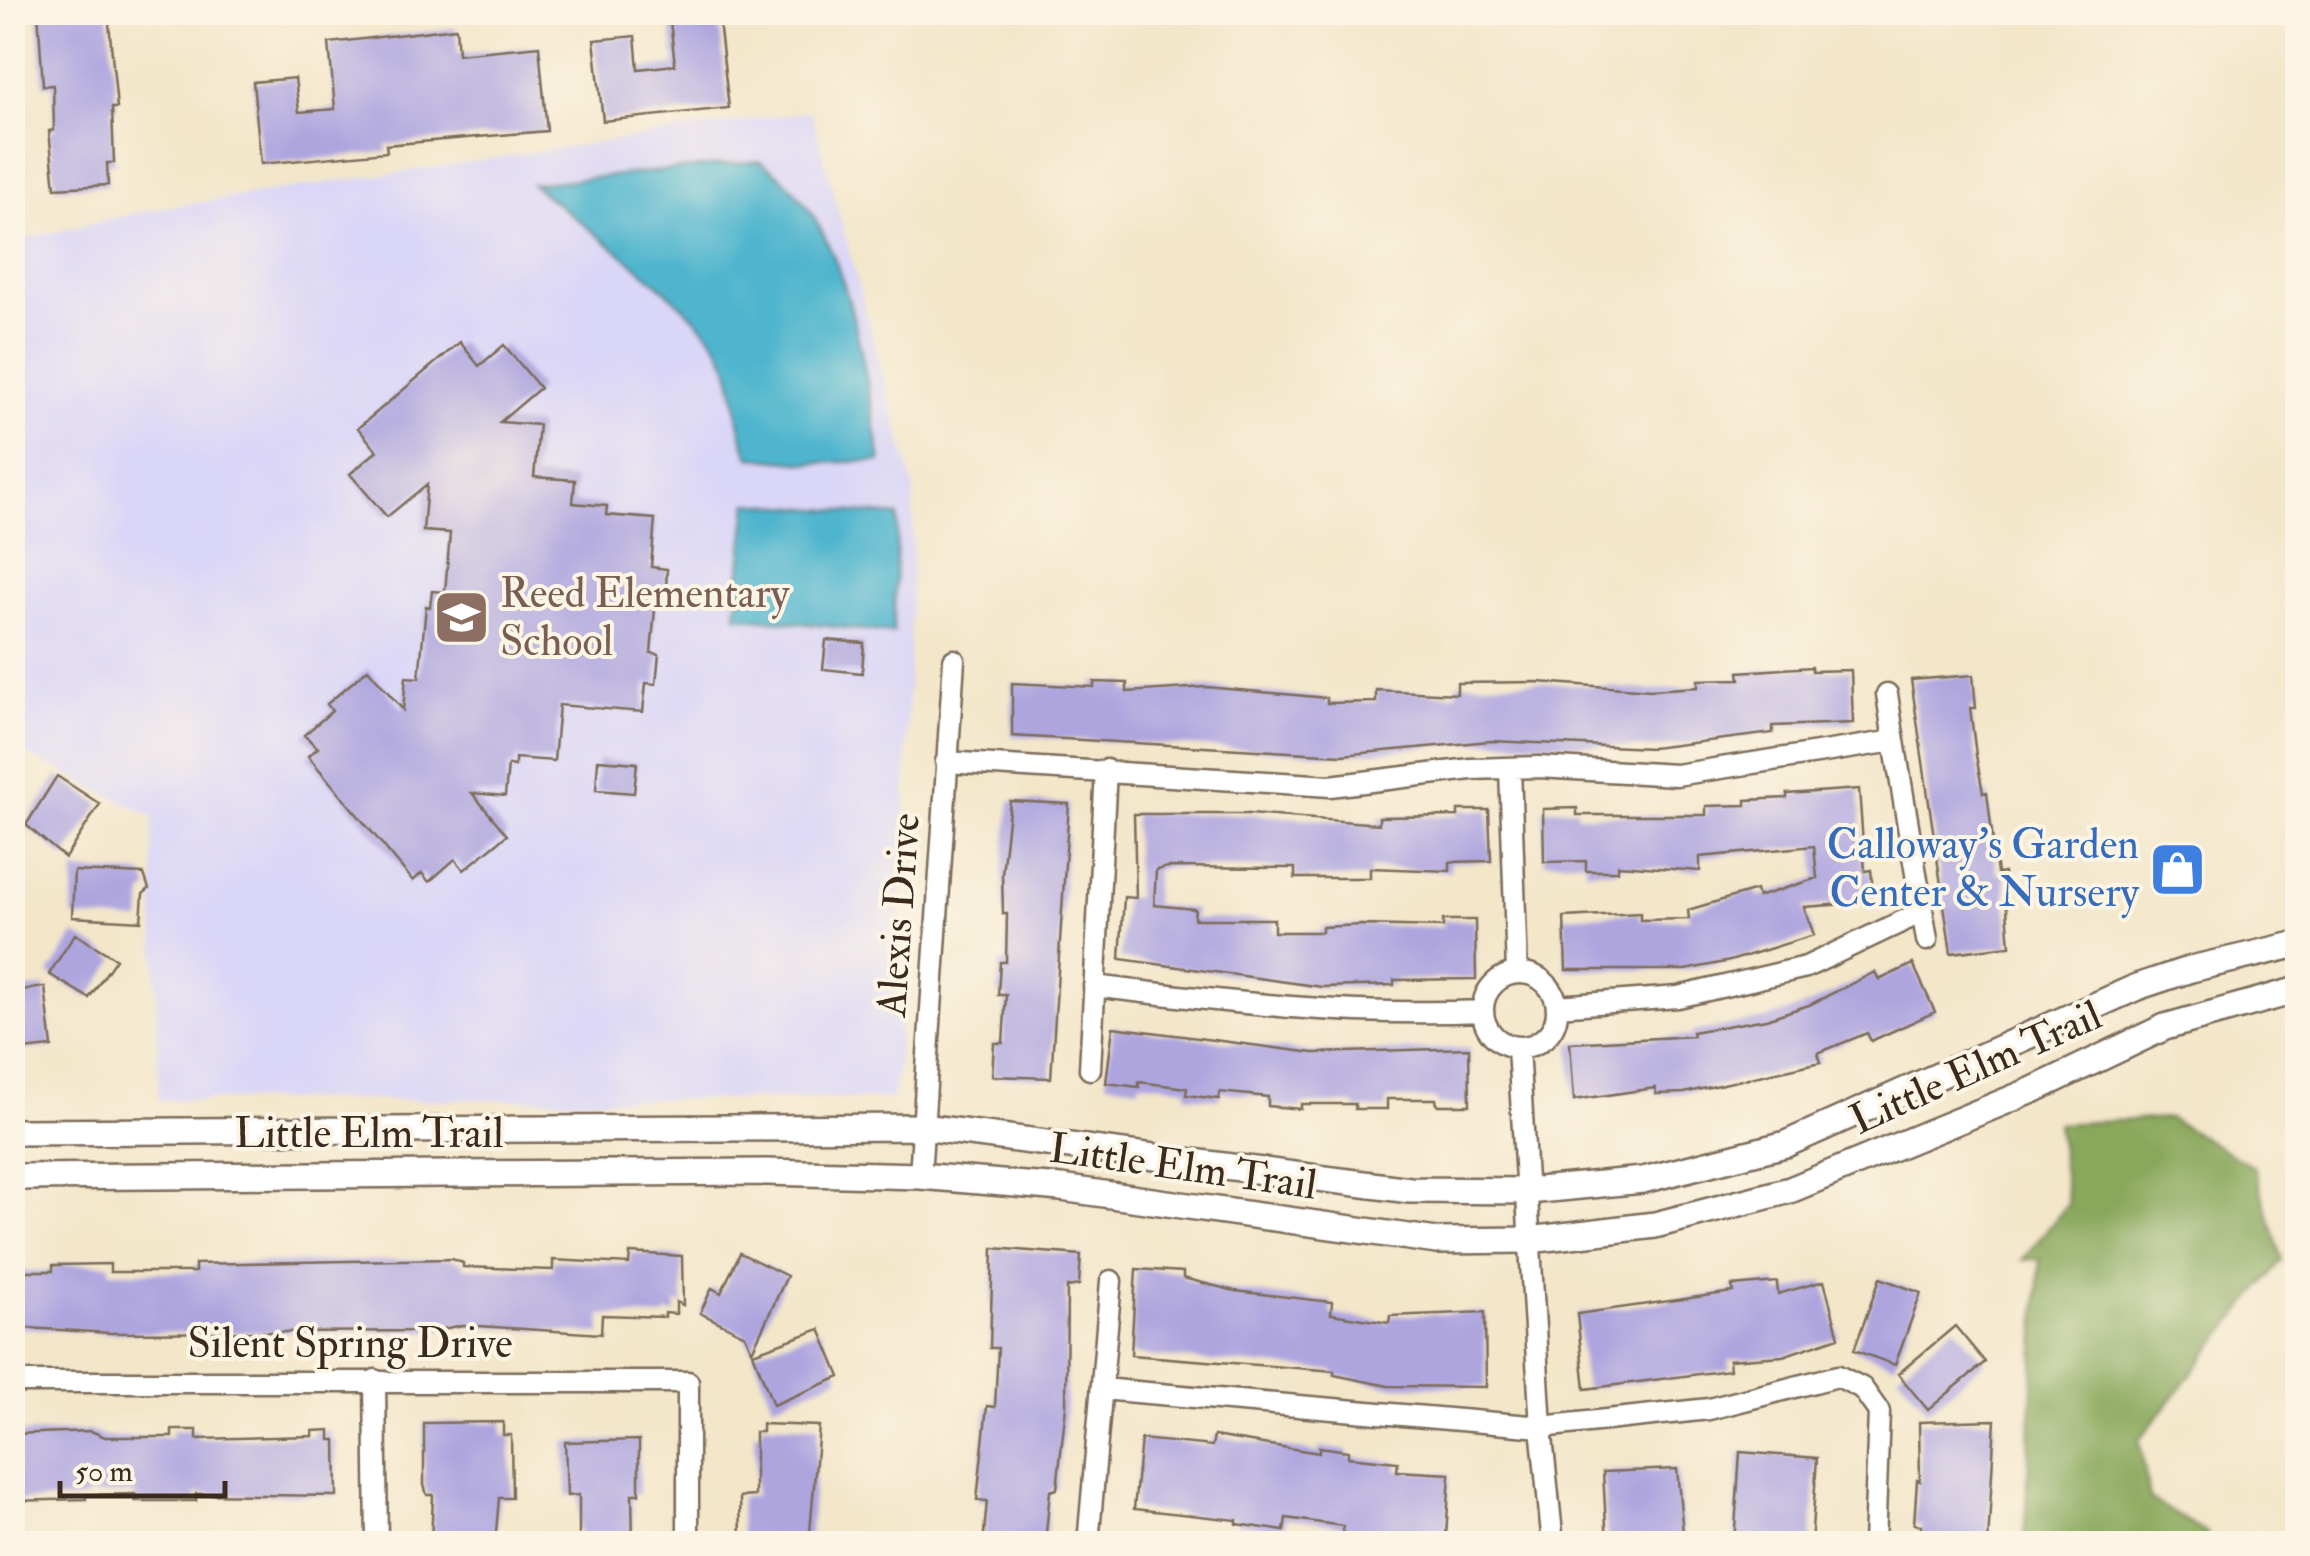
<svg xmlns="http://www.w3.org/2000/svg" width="2310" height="1556" viewBox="0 0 2310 1556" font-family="'IM FELL Double Pica',serif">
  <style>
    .built { fill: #dad6f7 }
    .forest { fill: #89a85c; stroke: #62693d; stroke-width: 2.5 }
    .water { fill: #50b5ce; stroke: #467076; stroke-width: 2.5 }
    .building { fill: #aea5df }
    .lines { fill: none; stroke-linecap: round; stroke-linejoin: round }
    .minor-casing { stroke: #7b6c5a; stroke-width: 25 }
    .tertiary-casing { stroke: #7b6c5a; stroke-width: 30 }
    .minor { stroke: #fff; stroke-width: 20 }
    .tertiary { stroke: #fff; stroke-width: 25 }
    .labels { text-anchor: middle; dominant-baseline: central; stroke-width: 8; stroke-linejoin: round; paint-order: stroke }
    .education-label { font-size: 42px; fill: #785e54; stroke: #fcf5e5; text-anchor: start }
    .shop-label { font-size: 42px; fill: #366cbe; stroke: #fcf5e5; text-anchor: end }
    .street-label { font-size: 42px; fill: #3b2a1e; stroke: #fcf5e5 }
  </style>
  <rect width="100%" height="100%" fill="#fcf5e5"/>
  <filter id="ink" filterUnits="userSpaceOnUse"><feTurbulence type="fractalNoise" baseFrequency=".01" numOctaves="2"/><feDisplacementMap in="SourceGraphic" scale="20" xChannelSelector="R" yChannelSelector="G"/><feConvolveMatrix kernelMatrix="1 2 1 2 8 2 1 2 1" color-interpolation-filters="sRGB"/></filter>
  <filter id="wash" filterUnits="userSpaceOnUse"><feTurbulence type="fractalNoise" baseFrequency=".0048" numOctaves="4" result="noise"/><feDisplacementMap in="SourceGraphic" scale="40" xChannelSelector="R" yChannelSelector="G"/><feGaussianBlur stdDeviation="2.25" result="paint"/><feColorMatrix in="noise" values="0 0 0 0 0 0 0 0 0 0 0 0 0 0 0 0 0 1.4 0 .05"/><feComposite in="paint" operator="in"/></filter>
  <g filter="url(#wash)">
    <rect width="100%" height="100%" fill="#f3e6c9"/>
    <path class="built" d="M 811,111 L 914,488 L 898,1064 L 892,1099 L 159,1100 L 152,816 L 13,748 L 12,242 L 155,209 Z"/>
    <path class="forest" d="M 2169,1118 L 2254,1167 L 2282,1260 L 2139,1440 L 2150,1499 L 2207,1533 L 2208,1543 L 2024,1543 L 2040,1259 L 2022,1260 L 2068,1204 L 2057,1124 Z"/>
    <path class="water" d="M 759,161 C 849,213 863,367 881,461 L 808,463 L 750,457 C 734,425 739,386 722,353 C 700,308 576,220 532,184 Z
      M 748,503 L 898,516 L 893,633 L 736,616 Z"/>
    <g id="blocks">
      <path class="building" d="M 38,12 L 108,12 L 117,108 L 112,108 L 114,163 L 107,163 L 108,185 L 55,188 L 49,131 L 54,130 L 53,85 L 43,86 Z
        M 669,12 L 718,12 L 729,108 L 603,121 L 594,40 L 635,36 L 638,69 L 675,65 Z
        M 456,28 L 458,54 L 539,46 L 547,131 L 386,145 L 387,152 L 261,164 L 253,82 L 295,78 L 299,112 L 335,109 L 329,43 Z
        M 460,342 L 479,366 L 504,345 L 540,388 L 500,422 L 539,425 L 534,477 L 575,480 L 573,503 L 607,506 L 606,515 L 655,519 L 651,567 L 667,569 L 666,588 L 657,587 L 651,653 L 659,654 L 656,684 L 646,683 L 643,712 L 559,705 L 554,761 L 515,758 L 515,766 L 508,765 L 505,796 L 472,793 L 507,835 L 464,870 L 455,859 L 429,882 L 422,873 L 413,881 L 308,756 L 318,748 L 304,735 L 332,711 L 327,704 L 368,669 L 403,710 L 406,677 L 419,678 L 426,606 L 430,607 L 432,591 L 445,592 L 450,533 L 423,531 L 427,484 L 387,517 L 350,474 L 377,451 L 358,428 Z
        M 826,640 L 864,643 L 862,673 L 823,669 Z
        M 1812,667 L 1812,671 L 1851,670 L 1853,723 L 1773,726 L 1773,733 L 1652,748 L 1490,741 L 1342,755 L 1012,736 L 1012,683 L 1094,687 L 1094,682 L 1127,683 L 1127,692 L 1206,687 L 1327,698 L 1327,703 L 1376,702 L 1376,690 L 1457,694 L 1457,683 L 1538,682 L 1651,690 L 1698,687 L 1698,680 L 1740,679 L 1739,672 Z
        M 1973,675 L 1976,708 L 1970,708 L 1976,755 L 1983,793 L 1987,792 L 1997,874 L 2004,873 L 2010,946 L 1951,953 L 1911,680 Z
        M 598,760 L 637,763 L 634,793 L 596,790 Z
        M 57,776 L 100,804 L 65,858 L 26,825 Z
        M 1859,789 L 1865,871 L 1871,870 L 1874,902 L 1804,907 L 1814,935 L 1730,961 L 1685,970 L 1566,970 L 1564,917 L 1640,913 L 1640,920 L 1689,919 L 1688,910 L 1756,890 L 1758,897 L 1817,878 L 1814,846 L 1700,857 L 1700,871 L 1618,865 L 1618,871 L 1586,871 L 1586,861 L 1544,862 L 1543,809 L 1577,808 L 1577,815 L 1706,815 L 1706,806 L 1746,805 L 1746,800 L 1787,798 L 1787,794 Z
        M 1010,801 L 1069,804 L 1051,1078 L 992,1076 L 994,1043 L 1003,1043 L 1006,995 L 998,995 L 1000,962 L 1006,962 L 1007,914 L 1003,914 L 1002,874 Z
        M 1458,810 L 1489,810 L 1491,861 L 1450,862 L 1450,871 L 1370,868 L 1370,878 L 1295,878 L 1295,868 L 1168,867 L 1156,870 L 1154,905 L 1195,909 L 1194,919 L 1274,919 L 1274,932 L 1322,932 L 1322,927 L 1361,925 L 1443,927 L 1443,920 L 1475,920 L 1476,979 L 1394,980 L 1394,985 L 1322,987 L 1120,959 L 1124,897 L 1136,898 L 1134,814 L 1249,814 L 1379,824 L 1379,817 L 1458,816 Z
        M 74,871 L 144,874 L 149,889 L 143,894 L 141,921 L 72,917 Z
        M 75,934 L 116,959 L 89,998 L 49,974 Z
        M 1913,964 L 1935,1012 L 1871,1041 L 1867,1033 L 1818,1053 L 1821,1062 L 1684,1093 L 1656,1094 L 1655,1088 L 1574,1100 L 1570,1043 L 1693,1036 L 1692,1032 L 1766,1019 L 1809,1005 L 1875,972 L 1879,980 Z
        M 45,987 L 52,1047 L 12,1051 L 12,991 Z
        M 1113,1027 L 1314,1053 L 1469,1048 L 1470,1105 L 1437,1105 L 1436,1099 L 1387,1099 L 1387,1109 L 1355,1109 L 1355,1104 L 1301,1104 L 1301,1109 L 1268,1106 L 1268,1097 L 1220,1092 L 1219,1099 L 1186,1095 L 1187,1088 L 1139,1082 L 1139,1087 L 1106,1083 Z
        M 993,1248 L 1081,1255 L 1079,1285 L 1067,1287 L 1066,1406 L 1057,1489 L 1050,1491 L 1045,1544 L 983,1544 L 987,1501 L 977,1500 L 987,1406 L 995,1407 L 998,1348 L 990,1348 Z
        M 630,1253 L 682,1256 L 683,1305 L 676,1302 L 676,1314 L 665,1313 L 665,1317 L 602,1315 L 601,1334 L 463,1325 L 432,1331 L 110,1333 L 12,1327 L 12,1271 L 53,1271 L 53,1265 L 110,1264 L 110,1272 L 195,1272 L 195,1264 L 452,1259 L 463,1263 L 463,1267 L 553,1270 L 553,1260 L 629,1264 Z
        M 740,1253 L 787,1276 L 752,1351 L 745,1335 L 700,1313 L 712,1288 L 721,1293 Z
        M 1136,1269 L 1183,1272 L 1183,1278 L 1235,1291 L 1332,1302 L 1331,1314 L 1389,1323 L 1390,1316 L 1485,1312 L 1486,1387 L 1388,1386 L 1334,1375 L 1334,1371 L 1131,1355 Z
        M 1880,1278 L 1921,1293 L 1895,1365 L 1854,1350 Z
        M 1824,1281 L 1839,1337 L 1783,1356 L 1729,1360 L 1730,1370 L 1585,1389 L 1577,1314 L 1733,1292 L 1732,1286 L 1777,1282 L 1778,1294 Z
        M 1955,1326 L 1985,1362 L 1928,1410 L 1898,1374 Z
        M 820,1329 L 840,1377 L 773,1405 L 753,1353 Z
        M 1995,1420 L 1988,1544 L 1920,1544 L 1921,1525 L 1914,1524 L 1917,1480 L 1920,1481 L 1919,1422 Z
        M 503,1422 L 503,1435 L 511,1435 L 512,1498 L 499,1498 L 495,1544 L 431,1544 L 433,1495 L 427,1495 L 424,1485 L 424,1423 Z
        M 762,1424 L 819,1426 L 809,1544 L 744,1544 L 741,1538 L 740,1497 L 755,1496 L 755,1432 L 762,1432 Z
        M 172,1430 L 197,1430 L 197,1439 L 313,1436 L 313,1431 L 330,1430 L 330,1440 L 336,1440 L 337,1496 L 196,1494 L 196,1501 L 135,1501 L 135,1494 L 86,1495 L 86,1499 L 12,1501 L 12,1434 L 91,1431 L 105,1437 L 172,1437 Z
        M 1214,1436 L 1319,1453 L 1319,1447 L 1348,1451 L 1348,1457 L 1398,1462 L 1397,1471 L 1450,1474 L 1446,1537 L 1441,1544 L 1396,1544 L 1342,1536 L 1343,1526 L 1286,1518 L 1284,1531 L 1237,1524 L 1237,1520 L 1134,1509 L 1141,1439 L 1212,1446 Z
        M 639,1440 L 639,1494 L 632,1494 L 633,1544 L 579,1544 L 579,1495 L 567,1496 L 565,1442 Z
        M 1740,1452 L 1817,1458 L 1811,1544 L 1734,1544 Z
        M 1677,1469 L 1684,1544 L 1607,1544 L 1603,1472 Z"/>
    </g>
  </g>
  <g filter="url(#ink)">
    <use href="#blocks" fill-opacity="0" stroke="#7b6c5a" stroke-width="2.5"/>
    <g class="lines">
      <defs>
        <path id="minor" d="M 1894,741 L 1927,940
          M 946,762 L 1330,786 L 1471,769 L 1539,767 L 1676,775 L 1894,741 L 1887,694
          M 1510,768 L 1517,973
          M1483 1010a37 37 0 1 1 74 0a37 37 0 1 1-74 0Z
          M 1094,986 C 1224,1002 1351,1017 1482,1011
          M 1557,1006 L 1678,997 L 1806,967 L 1922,912
          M 1518,1048 L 1541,1427 L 1553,1544
          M 1090,1069 L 1106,770
          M 920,1176 L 954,660
          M 375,1380 L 377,1544
          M 12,1382 L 688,1382 L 688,1544
          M 1102,1389 L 1541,1427 L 1709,1409 L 1838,1376 L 1862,1388 L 1879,1412 L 1874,1544
          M 1088,1544 L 1111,1281"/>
        <path id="tertiary" d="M 12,1132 L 923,1127 L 1410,1190 L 1528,1191 L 1643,1180 L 1786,1144 L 2137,987 L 2191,969 L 2298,944
          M 12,1177 L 766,1172 L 920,1176 L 1061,1188 L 1437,1241 L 1529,1240 L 1655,1225 L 1790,1190 L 2033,1090 L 2165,1027 L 2298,990"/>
      </defs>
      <use href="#minor" class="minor-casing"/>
      <use href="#tertiary" class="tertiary-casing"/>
      <use href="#minor" class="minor"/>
      <use href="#tertiary" class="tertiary"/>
    </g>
  </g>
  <defs>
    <symbol id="school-square" viewBox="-11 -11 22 22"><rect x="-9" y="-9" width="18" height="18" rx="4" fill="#8d6e63" stroke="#fcf5e5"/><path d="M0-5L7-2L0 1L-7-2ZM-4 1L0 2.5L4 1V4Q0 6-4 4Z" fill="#fff"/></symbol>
    <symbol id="shop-square" viewBox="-11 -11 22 22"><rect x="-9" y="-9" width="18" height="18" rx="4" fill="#3f7fe0" stroke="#fcf5e5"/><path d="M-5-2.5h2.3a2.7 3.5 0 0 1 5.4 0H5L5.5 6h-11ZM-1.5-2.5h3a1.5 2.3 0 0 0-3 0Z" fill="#fff"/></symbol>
  </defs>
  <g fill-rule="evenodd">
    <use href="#school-square" x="430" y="586" width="63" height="63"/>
    <use href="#shop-square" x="2146" y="838" width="63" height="63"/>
  </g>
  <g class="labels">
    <g class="education-label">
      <text x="500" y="594">Reed Elementary<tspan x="500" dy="48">School</tspan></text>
    </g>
    <g class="shop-label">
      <text x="2139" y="845">Calloway’s Garden<tspan x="2139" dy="48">Center &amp; Nursery</tspan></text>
    </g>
    <g class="street-label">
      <text transform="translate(899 915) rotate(-86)">Alexis Drive</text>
      <text transform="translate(1976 1068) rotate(-24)">Little Elm Trail</text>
      <text x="369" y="1134">Little Elm Trail</text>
      <text transform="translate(1183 1167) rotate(8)">Little Elm Trail</text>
      <text x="350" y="1344">Silent Spring Drive</text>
    </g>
  </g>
  <rect width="2310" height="1556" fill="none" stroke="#fcf5e5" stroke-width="50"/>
  <path d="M60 1481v15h165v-15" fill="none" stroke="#3b2a1e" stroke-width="5"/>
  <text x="75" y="1481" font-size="30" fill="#3b2a1e" stroke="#fcf5e5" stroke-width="8" paint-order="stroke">50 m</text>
</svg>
